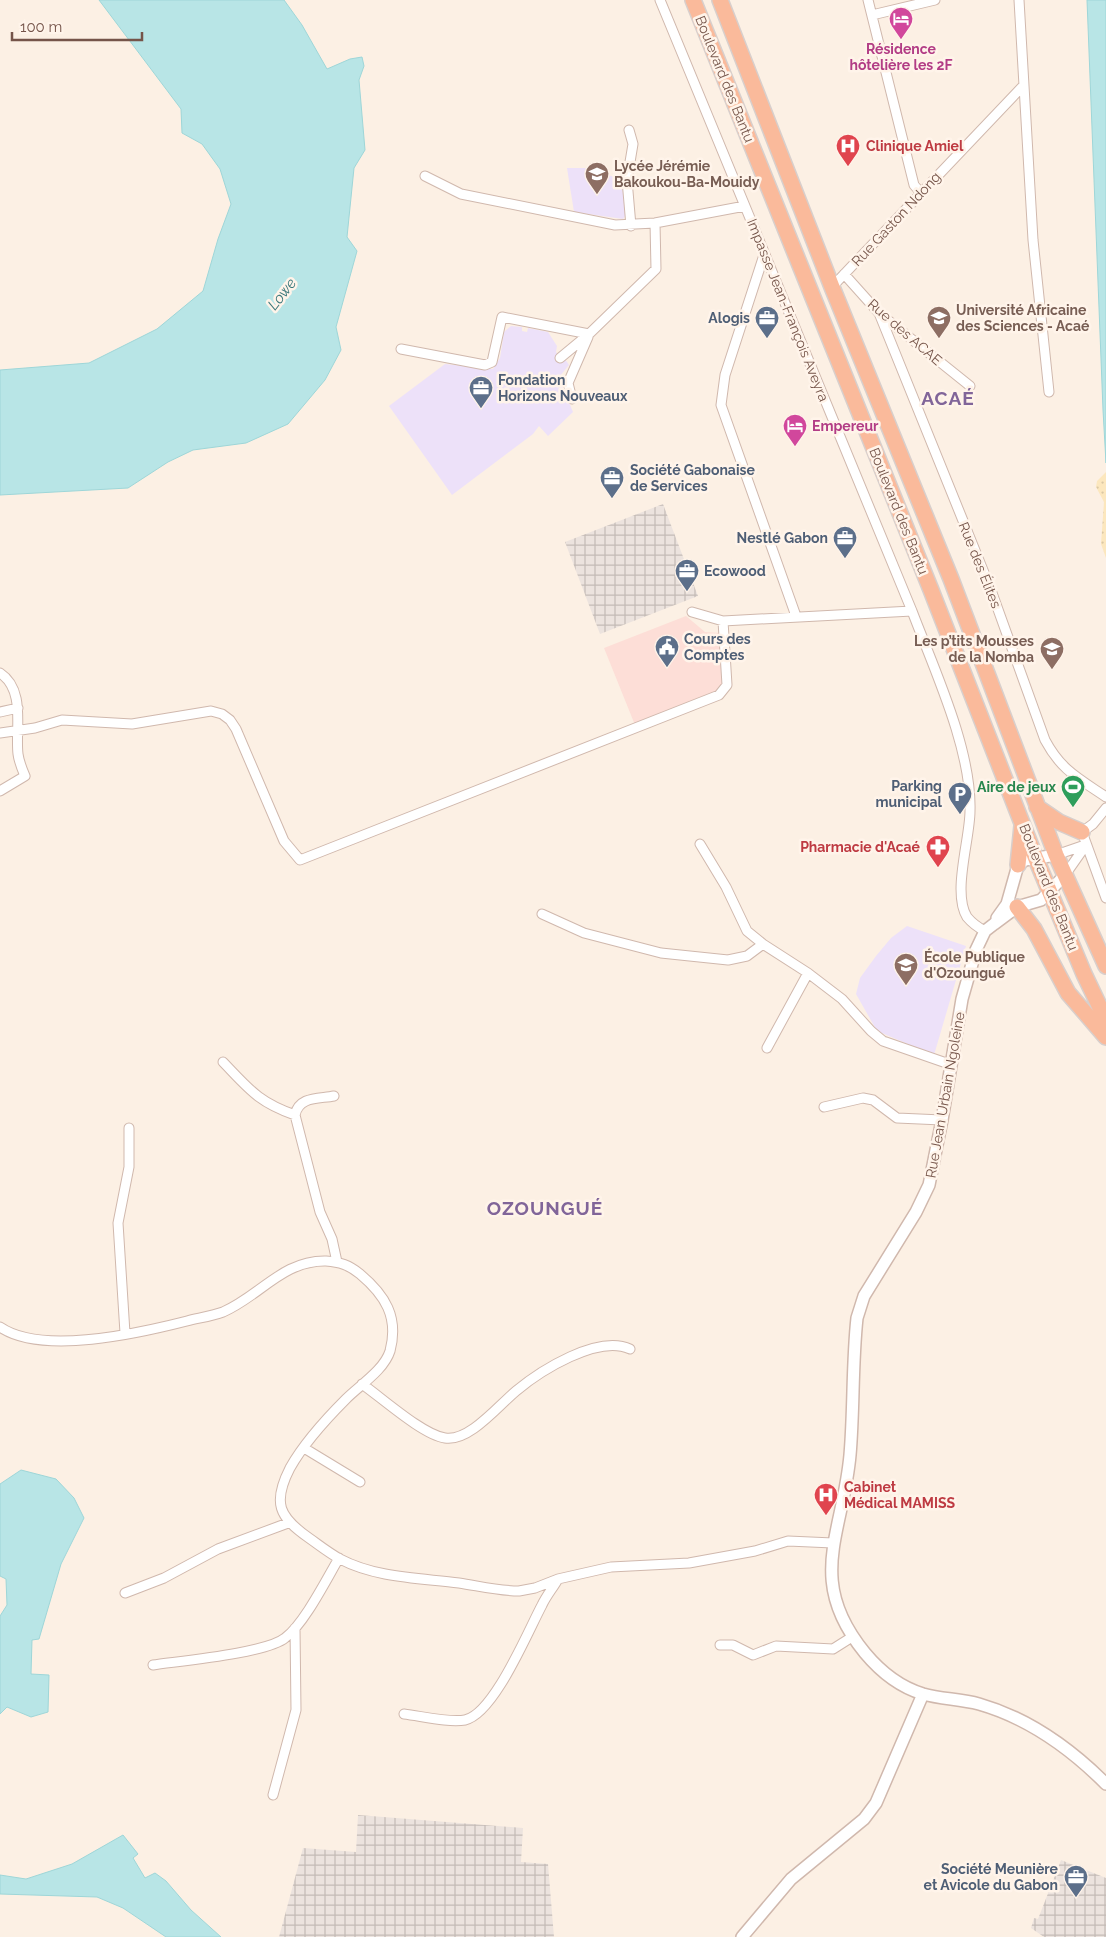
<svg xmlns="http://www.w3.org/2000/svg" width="1106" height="1937" viewBox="0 0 1106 1937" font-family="Raleway,sans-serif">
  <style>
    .commercial { fill: #fdded7 }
    .industrial { fill: url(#industrial-grid) }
    .education { fill: #ede1f9 }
    .sand { fill: url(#sand-dots) }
    .water { fill: #b8e5e6; stroke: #9ed6d8 }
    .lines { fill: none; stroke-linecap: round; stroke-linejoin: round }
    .minor-casing { stroke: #d0b8ad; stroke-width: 11 }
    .tertiary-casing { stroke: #d0b8ad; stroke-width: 14 }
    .trunk-casing { stroke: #d8cfcc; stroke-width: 18 }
    .minor { stroke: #fff; stroke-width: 9 }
    .tertiary { stroke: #fff; stroke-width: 11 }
    .trunk { stroke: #faba9b; stroke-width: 15 }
    .labels { text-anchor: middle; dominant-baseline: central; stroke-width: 5; stroke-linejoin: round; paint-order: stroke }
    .hotel-label { font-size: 14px; font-weight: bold; fill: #b23c85; stroke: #fff4ea }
    .street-label { font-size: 14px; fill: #755449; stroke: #fff4ea }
    .health-label { font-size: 14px; font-weight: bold; fill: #be3a42; stroke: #fff4ea; text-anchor: start }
    .education-label { font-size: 14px; font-weight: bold; fill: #785e54; stroke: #fff4ea; text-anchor: start }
    .service-label { font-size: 14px; font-weight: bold; fill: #4e5e75; stroke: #fff4ea; text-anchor: end }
    .leisure-label { font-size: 14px; font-weight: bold; fill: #27864d; stroke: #fff4ea; text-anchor: end }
    .water-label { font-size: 15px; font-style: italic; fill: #3c787b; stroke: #fff4ea }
    .district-label { font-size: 19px; font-weight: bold; letter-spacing: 1px; fill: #816599; stroke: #fff4ea }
  </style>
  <defs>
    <pattern id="industrial-grid" width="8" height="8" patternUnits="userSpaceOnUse" patternTransform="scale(1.25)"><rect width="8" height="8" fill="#ece3de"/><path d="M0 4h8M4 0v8" fill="none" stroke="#c4bbb6"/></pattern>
    <pattern id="sand-dots" width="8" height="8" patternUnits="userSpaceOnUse" patternTransform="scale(1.25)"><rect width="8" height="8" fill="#fce7be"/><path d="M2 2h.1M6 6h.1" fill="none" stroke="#dbc8a5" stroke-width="1.8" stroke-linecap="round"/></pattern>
  </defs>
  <rect width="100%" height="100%" fill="#fcf0e4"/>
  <path class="commercial" d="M 686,616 L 705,632 L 720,633 L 725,688 L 635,725 L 604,648 Z"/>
  <path class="industrial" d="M 663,504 L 698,596 L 600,634 L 565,542 Z
    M 358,1815 L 523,1828 L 521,1862 L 548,1864 L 554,1937 L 279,1937 L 303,1848 L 356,1852 Z
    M 1061,1860 L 1106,1878 L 1106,1937 L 1044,1937 L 1031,1928 L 1034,1918 L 1038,1919 Z"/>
  <path class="education" d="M 567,168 L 585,168 L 621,179 L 626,215 L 623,219 L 574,212 Z
    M 511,326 L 522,327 L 522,331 L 527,332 L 528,328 L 548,332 L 557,346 L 556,352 L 562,361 L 565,359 L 569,365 L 560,376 L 563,379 L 563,388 L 573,412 L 548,436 L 539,426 L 533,434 L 452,495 L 389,406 L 445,364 L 493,369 L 500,358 L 504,332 Z
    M 907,926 L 966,946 L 934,1055 L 877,1031 L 856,994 L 860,978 L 876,956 L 891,938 Z"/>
  <path class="sand" d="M 1106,472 L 1106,558 L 1101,544 L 1104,502 L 1096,487 L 1097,481 Z"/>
  <path class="water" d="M 99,0 L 284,0 L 302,25 L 327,69 L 350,59 L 362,57 L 364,66 L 359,80 L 365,150 L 354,168 L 347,237 L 357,251 L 336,327 L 341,350 L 325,380 L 288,424 L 246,443 L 193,450 L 168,462 L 128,488 L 0,495 L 0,370 L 89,363 L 157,329 L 203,291 L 218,239 L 231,204 L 220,169 L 202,144 L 182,133 L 181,109 Z
    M 1087,0 L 1106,0 L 1106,463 L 1103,410 Z
    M 21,1470 L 56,1479 L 74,1498 L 84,1518 L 61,1564 L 39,1639 L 32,1640 L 31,1674 L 49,1675 L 48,1712 L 31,1717 L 7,1707 L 0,1714 L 0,1616 L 7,1605 L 6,1579 L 0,1576 L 0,1484 Z
    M 123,1835 L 138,1854 L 133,1858 L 145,1878 L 155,1873 L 166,1881 L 191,1910 L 221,1937 L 166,1937 L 123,1908 L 97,1897 L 0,1894 L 0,1875 L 26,1879 L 72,1864 Z"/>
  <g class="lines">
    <defs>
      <path id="minor" d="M 660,0 L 912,611 C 934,669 972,750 970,811 C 970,839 952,893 967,917 C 972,923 979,928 985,931
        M 868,0 L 914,185 L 921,193
        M 1019,0 L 1033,240 L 1049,392
        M 872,15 L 935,0
        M 629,130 L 633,144 L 627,180 L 631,226
        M 425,176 L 461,194 L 615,225 L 655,223 L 745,206
        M 764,255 L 725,375 L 721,405 L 796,616
        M 844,274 L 879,313 L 970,386
        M 832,287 L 1022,87
        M 879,313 L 991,590 L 1045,740 C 1061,770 1078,778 1106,797
        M 401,349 L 485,365 L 492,362 L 502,317 L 589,334
        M 560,358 L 589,334 L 656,269 L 655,223
        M 572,399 L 568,383 L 588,337
        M 692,612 L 723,621 L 912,611
        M 0,673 C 26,690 15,729 18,754 C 19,762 22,769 25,776 L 0,791
        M 0,712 L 18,708
        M 0,733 L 35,728 L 62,720 L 132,724 L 211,711 L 222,714 L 230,720 L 236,729 L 284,841 L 300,860 L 719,695 L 727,685 L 723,621
        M 1106,808 L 1093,824 L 1082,832 L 1106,898
        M 700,844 L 726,887 L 747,931 L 763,944 L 808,973 L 842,999 L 871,1031 L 883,1041 L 952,1065
        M 1056,855 L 1085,845
        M 1065,875 L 1086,845
        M 542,914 L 584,933 L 661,953 L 728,960 L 747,956 L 763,944
        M 767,1048 L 808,973
        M 223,1062 C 249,1089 258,1102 295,1115
        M 334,1096 C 319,1099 299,1096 295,1115 L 320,1212 L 332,1239 L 337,1262
        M 824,1107 L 863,1098 L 873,1100 L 897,1118 L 942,1120
        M 0,1327 C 42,1356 140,1333 187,1321 C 199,1318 212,1316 223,1312 C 260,1296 283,1260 326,1261 C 340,1262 349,1265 360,1274 C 385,1295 399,1317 390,1351 C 384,1370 360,1385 346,1399 C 326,1419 304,1443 290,1468 C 272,1503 279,1517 309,1538 C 319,1545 329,1553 340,1559 C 376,1578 420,1578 459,1583 C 479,1586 499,1591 519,1591 L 535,1588 L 558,1579 L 611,1567 L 689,1563 L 755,1551 L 788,1541 L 833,1543
        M 125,1333 L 118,1223 L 129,1167 L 129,1128
        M 362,1384 C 382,1398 423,1435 445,1438 C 469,1442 498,1406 516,1391 C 540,1371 598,1334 630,1349
        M 304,1448 L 360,1482
        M 125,1593 L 164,1578 L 218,1549 L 288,1523
        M 720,1645 L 733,1645 L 753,1655 L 776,1646 L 833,1649 L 852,1637
        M 153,1665 C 180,1661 267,1653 285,1638 C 304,1624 326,1580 339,1558
        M 404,1714 C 421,1716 449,1723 465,1720 C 494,1714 528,1631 542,1605 C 546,1596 553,1588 558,1579
        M 273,1795 L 296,1710 L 295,1628"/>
      <path id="tertiary" d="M 1065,875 L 1041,900 L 1017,907 L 994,924 L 985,931 L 976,950 L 962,999 L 942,1120 L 929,1185 L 916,1212 L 864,1296 L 857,1318 C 852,1364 854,1409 850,1455 C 843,1534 805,1580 865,1653 C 880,1671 900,1687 923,1694 C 941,1699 960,1699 979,1704 C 1028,1718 1070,1748 1106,1784
        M 997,918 L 1007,904 L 1018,865 L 1025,860 L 1056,855
        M 742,1937 L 791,1879 L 864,1819 L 876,1803 L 923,1694"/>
      <path id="trunk" d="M 693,0 L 931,590 L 1036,859 L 1084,974 L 1106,1020
        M 720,0 L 832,287 L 951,579 L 1056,855 L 1106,966
        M 1037,807 L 1059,822 L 1082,832
        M 1018,865 L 1022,826
        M 1017,907 L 1034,929 L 1068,993 L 1106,1037"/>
    </defs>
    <use href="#minor" class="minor-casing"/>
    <use href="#tertiary" class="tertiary-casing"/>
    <use href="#trunk" class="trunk-casing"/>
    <use href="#minor" class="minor"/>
    <use href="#tertiary" class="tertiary"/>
    <use href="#trunk" class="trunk"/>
  </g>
  <defs>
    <symbol id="hotel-pin" viewBox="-11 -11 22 30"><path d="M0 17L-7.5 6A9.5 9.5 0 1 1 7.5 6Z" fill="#d1479c" stroke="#fff4ea"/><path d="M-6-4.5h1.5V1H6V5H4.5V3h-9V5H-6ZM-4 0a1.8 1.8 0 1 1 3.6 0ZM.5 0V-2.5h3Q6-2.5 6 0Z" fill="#fff"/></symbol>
    <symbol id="hospital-pin" viewBox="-11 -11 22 30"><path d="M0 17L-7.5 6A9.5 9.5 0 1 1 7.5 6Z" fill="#e0444e" stroke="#fff4ea"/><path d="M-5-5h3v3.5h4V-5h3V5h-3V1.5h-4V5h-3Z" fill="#fff"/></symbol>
    <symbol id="school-pin" viewBox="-11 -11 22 30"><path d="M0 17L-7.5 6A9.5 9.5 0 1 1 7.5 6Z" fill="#8d6e63" stroke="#fff4ea"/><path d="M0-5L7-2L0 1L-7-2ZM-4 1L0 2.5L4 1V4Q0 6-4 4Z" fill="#fff"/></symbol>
    <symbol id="office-pin" viewBox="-11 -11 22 30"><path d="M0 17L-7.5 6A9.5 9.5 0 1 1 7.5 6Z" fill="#5c6f8a" stroke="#fff4ea"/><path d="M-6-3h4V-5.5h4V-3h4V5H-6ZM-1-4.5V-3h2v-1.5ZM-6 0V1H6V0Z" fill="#fff"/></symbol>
    <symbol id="university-pin" viewBox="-11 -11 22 30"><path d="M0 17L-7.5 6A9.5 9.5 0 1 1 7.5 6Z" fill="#8d6e63" stroke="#fff4ea"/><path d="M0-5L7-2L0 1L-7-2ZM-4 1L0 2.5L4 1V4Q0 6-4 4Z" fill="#fff"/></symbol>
    <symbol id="civic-pin" viewBox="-11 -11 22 30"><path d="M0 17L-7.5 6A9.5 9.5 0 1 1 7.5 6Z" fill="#5c6f8a" stroke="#fff4ea"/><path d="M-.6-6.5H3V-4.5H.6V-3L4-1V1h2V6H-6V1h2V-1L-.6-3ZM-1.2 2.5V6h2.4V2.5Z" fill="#fff"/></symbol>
    <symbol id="stadium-pin" viewBox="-11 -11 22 30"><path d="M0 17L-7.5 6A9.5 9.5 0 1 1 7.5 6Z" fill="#2e9e5b" stroke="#fff4ea"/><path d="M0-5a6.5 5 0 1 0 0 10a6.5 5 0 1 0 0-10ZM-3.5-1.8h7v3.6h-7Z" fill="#fff"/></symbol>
    <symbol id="parking-pin" viewBox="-11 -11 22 30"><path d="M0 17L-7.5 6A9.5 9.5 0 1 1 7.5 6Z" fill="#5c6f8a" stroke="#fff4ea"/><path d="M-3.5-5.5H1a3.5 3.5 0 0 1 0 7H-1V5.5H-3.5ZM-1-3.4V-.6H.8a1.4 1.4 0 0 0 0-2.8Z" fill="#fff"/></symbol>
    <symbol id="pharmacy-pin" viewBox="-11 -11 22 30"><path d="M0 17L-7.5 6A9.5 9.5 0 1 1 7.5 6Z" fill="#e0444e" stroke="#fff4ea"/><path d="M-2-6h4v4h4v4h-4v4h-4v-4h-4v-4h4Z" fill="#fff"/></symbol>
  </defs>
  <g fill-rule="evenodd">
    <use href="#hotel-pin" x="887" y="5" width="28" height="38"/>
    <use href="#hospital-pin" x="834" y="132" width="28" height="38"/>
    <use href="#school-pin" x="583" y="160" width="28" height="38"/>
    <use href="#office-pin" x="753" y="304" width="28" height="38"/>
    <use href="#university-pin" x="925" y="304" width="28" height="38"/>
    <use href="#office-pin" x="467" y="374" width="28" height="38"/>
    <use href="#hotel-pin" x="781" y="412" width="28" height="38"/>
    <use href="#office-pin" x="598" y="464" width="28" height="38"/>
    <use href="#office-pin" x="831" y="524" width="28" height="38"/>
    <use href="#office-pin" x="673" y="557" width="28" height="38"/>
    <use href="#civic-pin" x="653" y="633" width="28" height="38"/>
    <use href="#school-pin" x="1038" y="635" width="28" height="38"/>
    <use href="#stadium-pin" x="1059" y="773" width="28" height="38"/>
    <use href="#parking-pin" x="946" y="780" width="28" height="38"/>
    <use href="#pharmacy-pin" x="924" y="833" width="28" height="38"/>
    <use href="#school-pin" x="892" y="951" width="28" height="38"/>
    <use href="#hospital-pin" x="812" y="1481" width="28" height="38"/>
    <use href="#office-pin" x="1062" y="1863" width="28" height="38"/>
  </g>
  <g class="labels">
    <g class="hotel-label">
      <text x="901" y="49">Résidence<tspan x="901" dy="16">hôtelière les 2F</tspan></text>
      <text x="812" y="426" text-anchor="start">Empereur</text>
    </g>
    <g class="street-label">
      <text transform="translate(725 79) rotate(68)">Boulevard des Bantu</text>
      <text transform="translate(896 219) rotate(-47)">Rue Gaston Ndong</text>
      <text transform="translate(788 310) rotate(68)">Impasse Jean-François Aveyra</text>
      <text transform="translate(905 332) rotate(41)">Rue des ACAE</text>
      <text transform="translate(899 511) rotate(68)">Boulevard des Bantu</text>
      <text transform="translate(980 565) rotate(68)">Rue des Élites</text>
      <text transform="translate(1049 887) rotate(68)">Boulevard des Bantu</text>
      <text transform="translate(945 1095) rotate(-80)">Rue Jean Urbain Ngoleine</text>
    </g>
    <g class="health-label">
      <text x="866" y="146">Clinique Amiel</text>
      <text x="920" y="847" text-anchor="end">Pharmacie d'Acaé</text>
      <text x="844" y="1487">Cabinet<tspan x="844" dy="16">Médical MAMISS</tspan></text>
    </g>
    <g class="education-label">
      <text x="614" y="166">Lycée Jérémie<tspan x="614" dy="16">Bakoukou-Ba-Mouidy</tspan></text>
      <text x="956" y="310">Université Africaine<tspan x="956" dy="16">des Sciences - Acaé</tspan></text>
      <text x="1034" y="641" text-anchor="end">Les p’tits Mousses<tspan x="1034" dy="16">de la Nomba</tspan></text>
      <text x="924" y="957">École Publique<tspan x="924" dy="16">d'Ozoungué</tspan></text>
    </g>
    <g class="service-label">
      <text x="750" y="318">Alogis</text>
      <text x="498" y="380" text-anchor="start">Fondation<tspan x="498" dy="16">Horizons Nouveaux</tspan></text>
      <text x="630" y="470" text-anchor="start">Société Gabonaise<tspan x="630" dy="16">de Services</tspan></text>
      <text x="828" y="538">Nestlé Gabon</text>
      <text x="704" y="571" text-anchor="start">Ecowood</text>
      <text x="684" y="639" text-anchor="start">Cours des<tspan x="684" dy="16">Comptes</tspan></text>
      <text x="942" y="786">Parking<tspan x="942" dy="16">municipal</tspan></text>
      <text x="1058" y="1869">Société Meunière<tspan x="1058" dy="16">et Avicole du Gabon</tspan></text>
    </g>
    <g class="leisure-label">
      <text x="1056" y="787">Aire de jeux</text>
    </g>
    <g class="water-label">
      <text transform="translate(282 294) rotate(-52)">Lowe</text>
    </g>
    <g class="district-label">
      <text x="948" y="398">ACAÉ</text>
      <text x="545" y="1208">OZOUNGUÉ</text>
    </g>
  </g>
  <path d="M12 32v8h130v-8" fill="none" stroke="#755449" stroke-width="2.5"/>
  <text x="20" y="32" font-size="15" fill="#755449" stroke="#fff4ea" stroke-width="4" paint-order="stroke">100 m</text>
</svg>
